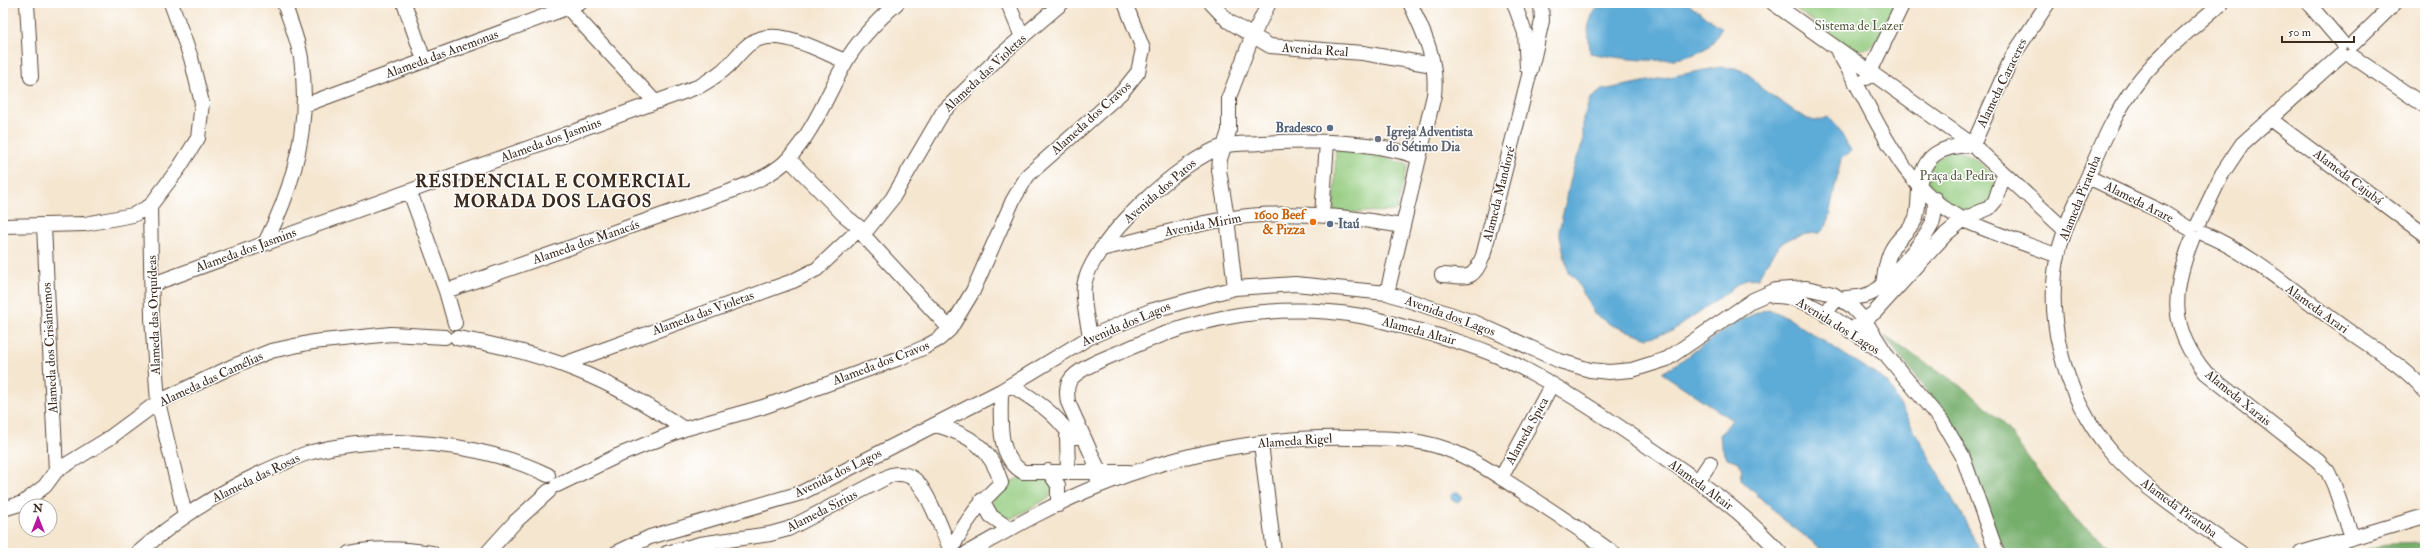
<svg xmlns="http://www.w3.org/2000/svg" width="2428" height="556" viewBox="0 0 2428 556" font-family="'IM FELL Double Pica',serif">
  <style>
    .green { fill: #93ca7d; stroke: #677a4e }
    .forest { fill: #76ae6c; stroke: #586c45 }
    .water { fill: #5dabd7; stroke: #4c6a7a }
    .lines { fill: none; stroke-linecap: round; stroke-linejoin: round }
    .minor-casing { stroke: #574639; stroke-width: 16 }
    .minor { stroke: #fff; stroke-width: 14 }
    .service-dot { fill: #5c6f8a; stroke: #fff; stroke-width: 1.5 }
    .worship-dot { fill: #6b7280; stroke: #fff; stroke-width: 1.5 }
    .food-dot { fill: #e8710a; stroke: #fff; stroke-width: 1.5 }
    .labels { text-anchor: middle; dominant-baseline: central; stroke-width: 3; stroke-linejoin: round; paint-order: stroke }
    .park-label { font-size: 13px; fill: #555a3a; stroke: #fff }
    .street-label { font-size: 13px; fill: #3b2a1e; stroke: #fff }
    .service-label { font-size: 13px; font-weight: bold; fill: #4e5e75; stroke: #fff; text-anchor: end }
    .worship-label { font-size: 13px; font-weight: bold; fill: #5b616d; stroke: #fff; text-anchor: start }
    .food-label { font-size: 13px; font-weight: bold; fill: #c56008; stroke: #fff; text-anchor: end }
    .district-label { font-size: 17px; font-weight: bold; letter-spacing: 1px; fill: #3b2a1e; stroke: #fff }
  </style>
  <rect width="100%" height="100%" fill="#fff"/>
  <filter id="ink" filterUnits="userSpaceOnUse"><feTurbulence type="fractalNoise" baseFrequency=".025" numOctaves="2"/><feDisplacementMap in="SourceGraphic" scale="8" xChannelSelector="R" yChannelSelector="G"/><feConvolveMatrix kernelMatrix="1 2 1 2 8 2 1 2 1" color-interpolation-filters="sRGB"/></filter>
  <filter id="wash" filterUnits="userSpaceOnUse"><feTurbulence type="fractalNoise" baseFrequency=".012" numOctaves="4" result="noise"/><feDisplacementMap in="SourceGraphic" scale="16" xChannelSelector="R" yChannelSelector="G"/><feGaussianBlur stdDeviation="0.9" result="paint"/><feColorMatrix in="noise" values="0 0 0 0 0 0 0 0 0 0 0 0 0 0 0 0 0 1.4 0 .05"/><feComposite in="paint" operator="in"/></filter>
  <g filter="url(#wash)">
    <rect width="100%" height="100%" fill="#f5e6d0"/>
    <path class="green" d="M 1791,3 L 1896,3 C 1886,23 1879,55 1852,49 L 1793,7 Z
      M 1336,143 L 1408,165 L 1396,211 L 1334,213 Z
      M 1953,149 C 1965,153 1990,166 1994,179 C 1999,197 1980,215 1963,210 C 1955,208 1937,190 1929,183 C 1928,163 1936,158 1953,149 Z
      M 1030,474 L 1051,479 L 1052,490 L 1049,498 L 1010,519 L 999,516 L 991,502 C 1000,486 1013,480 1030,474 Z"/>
    <path class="forest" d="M 1884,336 L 1966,389 L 2000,420 L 2073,517 L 2118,553 L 2001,553 L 1945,415 Z
      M 2425,542 L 2425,553 L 2358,553 L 2392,543 Z"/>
    <path class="water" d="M 1606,3 L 1687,3 L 1722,28 C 1718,33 1715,41 1710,45 C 1683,69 1622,59 1590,53 L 1588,28 L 1593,12 Z
      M 1720,67 L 1735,68 L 1748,73 L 1762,89 L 1805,118 L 1815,121 L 1828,117 C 1841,128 1841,136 1851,150 L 1841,159 L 1827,225 L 1820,233 C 1780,235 1777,246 1758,278 L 1746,279 L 1672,331 L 1648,338 L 1611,325 L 1594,314 L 1575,278 L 1568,272 L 1559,231 L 1573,169 L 1583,142 L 1583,119 L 1590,99 L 1602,90 Z
      M 1768,309 L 1785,316 L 1887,382 L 1970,530 L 1980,553 L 1827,553 L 1784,520 L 1741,480 L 1742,471 L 1739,462 L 1727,458 L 1721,446 L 1720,435 L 1732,420 L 1662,373 C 1698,352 1728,321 1768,309 Z
      M1451 497a5 5 0 1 1 10 0a5 5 0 1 1-10 0Z"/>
  </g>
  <g filter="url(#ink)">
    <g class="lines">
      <defs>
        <path id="minor" d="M 27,3 L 31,77
          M 404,3 L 424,60
          M 1008,3 L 1022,37
          M 1211,3 L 1228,21 L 1270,46 L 1363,53 L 1433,65
          M 1514,3 L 1525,33 L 1527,67
          M 1773,3 L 1973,145 L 2065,230
          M 2221,3 C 2192,29 2158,54 2135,86 C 2115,113 2102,143 2089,174 C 2081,193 2071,211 2065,230 C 2038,306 2062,396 2114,455 C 2147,492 2200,525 2241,553
          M 2308,3 L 2342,43
          M 568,8 L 655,102
          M 2353,44 L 2395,3
          M 1838,52 C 1875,110 1897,187 1964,220 C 1994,234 2027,244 2058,256
          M 2352,56 L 2425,106
          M 1867,78 L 1903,3
          M 305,105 L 580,3
          M 2270,119 L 2425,235
          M 789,159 L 844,215 L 859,227
          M 2088,177 L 2164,213 L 2190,229
          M 410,192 L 446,291 L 455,323
          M 150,206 L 152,318 L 158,402 L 185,515
          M 1322,215 L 1327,142
          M 2198,224 L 2222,174 L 2242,144 L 2341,55
          M 3,226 L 85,224 L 133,215 L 150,206 L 179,168 L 198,138 L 202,103 L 191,58 L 171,3
          M 44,226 L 56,471
          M 866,231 L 892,199 L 943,112 L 1002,54 L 1062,3
          M 2204,234 C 2250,252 2302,298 2343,327 C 2370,347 2404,365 2425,391
          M 865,237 L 950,329
          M 2193,237 C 2172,289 2168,328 2206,373 L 2318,461 L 2328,472 L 2334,485 L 2352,537
          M 266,241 C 295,184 311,123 301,58 C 298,40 290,21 284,3
          M 1101,249 C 1143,240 1183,226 1226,219 C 1285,209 1344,216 1402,226
          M 1442,275 C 1467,276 1472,283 1483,256 L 1534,56 L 1542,21 L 1541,3
          M 153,284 L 700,86 C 710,80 721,73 729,65 C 736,58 743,48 751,43 C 777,25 819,51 845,61
          M 1883,284 C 1885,273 1886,259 1892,249 C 1898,238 1909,231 1915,220 C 1919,211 1918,199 1919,189 C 1922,154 1941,146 1973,145 L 2012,57 L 2048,3
          M 1235,288 L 1227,218 L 1219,170 L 1220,159 L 1229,131 L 1229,97 L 1252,37 L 1269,3
          M 446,291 L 731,191 C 751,183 775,174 789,158 C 814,131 827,95 845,63 C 857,41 878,20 897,3
          M 1387,293 L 1434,95 C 1438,61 1424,33 1410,3
          M 1774,296 C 1810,295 1854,333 1883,353
          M 1826,315 C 1836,289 1852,303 1872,293 C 1886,285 1926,239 1932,224 C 1935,216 1935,207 1935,199
          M 1850,331 L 1875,312 L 1946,234 L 1964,219 L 1989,208 L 1995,201 L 2004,174
          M 1090,337 C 1088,321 1082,302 1084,286 C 1091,241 1182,159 1224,146 C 1234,143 1249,144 1260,143 C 1312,140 1369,140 1419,157
          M 457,338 C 545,352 611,379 684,429
          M 564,364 L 793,281 L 817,269 L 853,235
          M 1011,385 C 1035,400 1054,412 1070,435
          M 1001,391 C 1001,419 996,456 1023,472 L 1129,472
          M 936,425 C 969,434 992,449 1001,483 C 978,504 962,525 950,553
          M 1261,443 L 1274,553
          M 1048,471 L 1058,485 L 1058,505
          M 1068,471 L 1067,436 L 1077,437
          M 1501,478 L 1552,384
          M 1698,481 L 1710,463
          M 557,485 L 617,456 L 684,429 L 763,407 L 900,358 L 925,347 L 939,339 L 950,329 L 973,291 L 1013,200 L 1028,175 L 1122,92 L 1138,72 L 1143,49 L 1125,3
          M 1097,486 L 1099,471 L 1068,402 C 1067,395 1066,388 1069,382 C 1076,368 1111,356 1125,350 C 1201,315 1278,302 1361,316 C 1378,319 1396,325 1413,329 C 1444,337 1477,346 1506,360 C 1557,384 1604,416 1650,448 C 1696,479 1743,511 1780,553
          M 982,500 L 991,516 L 1010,529
          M 3,509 L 23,503 L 45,486 L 56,471 L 108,439 L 158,402 L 231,367 L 271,351 L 313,342 L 391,334 L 445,337
          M 138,553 C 180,516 229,486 281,464 C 291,460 301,454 312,452 C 386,433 480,442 548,475
          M 349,553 C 377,547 404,549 432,553
          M 487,553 L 515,522 L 549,491
          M 616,553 L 650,537 L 801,493 L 1001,391 L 1090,337 L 1150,311 L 1235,288 L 1295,284 L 1387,293 L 1476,323 L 1560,361 L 1590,370 L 1609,372 L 1632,370 L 1667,359 L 1753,300 L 1776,290 L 1806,288 L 1833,294 L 1851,306 L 1865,321 L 1888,357 L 1943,423 L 1962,455 L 1997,553
          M 667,553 L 700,544 L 770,534 L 788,529 L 891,475 C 899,473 907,474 914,479 C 927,488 944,535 951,551
          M 967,553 C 1010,529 1053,504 1098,486 C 1178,453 1266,436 1352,438 C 1384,438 1416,438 1446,449 C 1474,459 1498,476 1523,492 C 1553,512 1583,531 1613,553
          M 2301,553 L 2425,516"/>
      </defs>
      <use href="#minor" class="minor-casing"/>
      <use href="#minor" class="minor"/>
    </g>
  </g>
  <g class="service-dot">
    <circle cx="1330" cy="128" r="4"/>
    <circle cx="1330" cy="224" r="4"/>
  </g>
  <circle class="worship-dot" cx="1378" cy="139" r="4"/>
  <circle class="food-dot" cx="1313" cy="222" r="4"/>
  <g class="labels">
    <g class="park-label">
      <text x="1859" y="26">Sistema de Lazer</text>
      <text x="1957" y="176">Praça da Pedra</text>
    </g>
    <g class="street-label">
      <text transform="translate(1315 50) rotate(4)">Avenida Real</text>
      <text transform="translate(442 54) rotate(-20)">Alameda das Anemonas</text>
      <text transform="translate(985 73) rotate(-43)">Alameda das Violetas</text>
      <text transform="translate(2002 83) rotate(-64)">Alameda Caraceres</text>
      <text transform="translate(1091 118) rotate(-42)">Alameda dos Cravos</text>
      <text transform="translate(551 140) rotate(-20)">Alameda dos Jasmins</text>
      <text transform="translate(2348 177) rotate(37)">Alameda Cajubá</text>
      <text transform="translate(1160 191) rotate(-41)">Avenida dos Patos</text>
      <text transform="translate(1499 194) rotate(-76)">Alameda Mandioré</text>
      <text transform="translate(2080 198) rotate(-68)">Alameda Piratuba</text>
      <text transform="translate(2139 202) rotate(27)">Alameda Arare</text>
      <text transform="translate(1203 225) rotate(-11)">Avenida Mirim</text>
      <text transform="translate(586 242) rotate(-19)">Alameda dos Manacás</text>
      <text transform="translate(246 250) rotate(-20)">Alameda dos Jasmins</text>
      <text transform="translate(2317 309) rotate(36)">Alameda Arari</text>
      <text transform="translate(703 313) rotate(-20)">Alameda das Violetas</text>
      <text transform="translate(154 315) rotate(-92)">Alameda das Orquídeas</text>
      <text transform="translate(1450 316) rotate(20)">Avenida dos Lagos</text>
      <text transform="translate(1126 324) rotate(-23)">Avenida dos Lagos</text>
      <text transform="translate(1838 326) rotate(32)">Avenida dos Lagos</text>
      <text transform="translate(1419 331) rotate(15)">Alameda Altair</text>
      <text transform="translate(50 348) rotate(-93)">Alameda dos Crisântemos</text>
      <text transform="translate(881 363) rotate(-21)">Alameda dos Cravos</text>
      <text transform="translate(211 379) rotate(-25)">Alameda das Camélias</text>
      <text transform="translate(2238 398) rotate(39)">Alameda Xarais</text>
      <text transform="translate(1527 431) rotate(-61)">Alameda Spica</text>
      <text transform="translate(1295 441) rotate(-4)">Alameda Rigel</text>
      <text transform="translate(838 473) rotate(-26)">Avenida dos Lagos</text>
      <text transform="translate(256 478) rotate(-26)">Alameda das Rosas</text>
      <text transform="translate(1701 485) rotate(36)">Alameda Altair</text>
      <text transform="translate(2179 508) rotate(36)">Alameda Piratuba</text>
      <text transform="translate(822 511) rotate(-27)">Alameda Sirius</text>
    </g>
    <g class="service-label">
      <text x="1322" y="128">Bradesco</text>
      <text x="1338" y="224" text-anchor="start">Itaú</text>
    </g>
    <g class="worship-label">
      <text x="1386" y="132">Igreja Adventista<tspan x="1386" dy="15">do Sétimo Dia</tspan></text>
    </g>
    <g class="food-label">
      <text x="1305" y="215">1600 Beef<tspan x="1305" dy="15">&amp; Pizza</tspan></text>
    </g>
    <g class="district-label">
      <text x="553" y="181">RESIDENCIAL E COMERCIAL<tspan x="553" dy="20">MORADA DOS LAGOS</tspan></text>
    </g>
  </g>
  <rect width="2428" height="556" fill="none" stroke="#fff" stroke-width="16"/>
  <g transform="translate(38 518)"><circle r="19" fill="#ffffff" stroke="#b1aaa5"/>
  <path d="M0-3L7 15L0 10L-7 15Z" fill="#b5179e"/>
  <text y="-6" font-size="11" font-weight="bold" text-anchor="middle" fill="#3b2a1e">N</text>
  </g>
  <path d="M2282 36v6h72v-6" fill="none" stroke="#3b2a1e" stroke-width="2"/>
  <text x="2288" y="36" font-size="12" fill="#3b2a1e" stroke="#ffffff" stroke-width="3" paint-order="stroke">50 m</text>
</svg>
